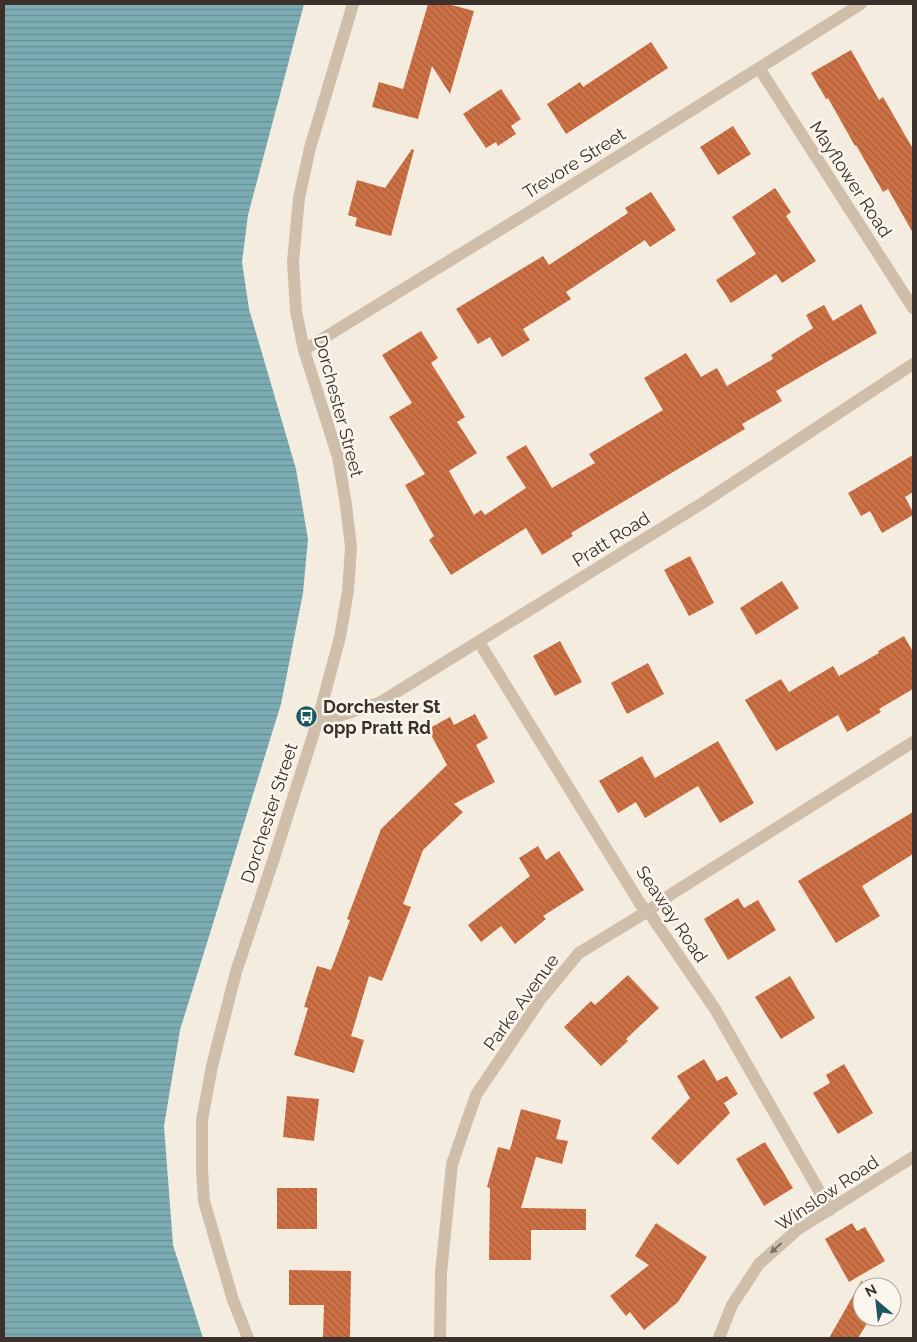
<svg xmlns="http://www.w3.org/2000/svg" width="917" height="1342" viewBox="0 0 917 1342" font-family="Raleway,sans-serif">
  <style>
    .water { fill: url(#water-rules) }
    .building { fill: url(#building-back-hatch) }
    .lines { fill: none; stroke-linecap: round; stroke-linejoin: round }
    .minor { stroke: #cebeaa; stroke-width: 12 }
    .tertiary { stroke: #cebeaa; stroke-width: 12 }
    .oneway { fill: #7d7064 }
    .labels { text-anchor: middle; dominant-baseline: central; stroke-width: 5; stroke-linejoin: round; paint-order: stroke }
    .street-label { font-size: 18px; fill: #3b312a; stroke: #fbf6ed }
    .poi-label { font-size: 18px; font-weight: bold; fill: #3b312a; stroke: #fbf6ed; text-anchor: start }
  </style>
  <defs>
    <pattern id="water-rules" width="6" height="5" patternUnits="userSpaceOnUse" patternTransform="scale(1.25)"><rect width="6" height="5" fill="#7cadb4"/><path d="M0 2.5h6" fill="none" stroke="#678d93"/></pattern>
    <pattern id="building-back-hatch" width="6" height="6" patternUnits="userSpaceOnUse" patternTransform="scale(1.25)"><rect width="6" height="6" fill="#cd7145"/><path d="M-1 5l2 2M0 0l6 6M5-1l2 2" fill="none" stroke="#a85d3a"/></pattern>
  </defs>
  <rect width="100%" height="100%" fill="#f5ece0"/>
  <path class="water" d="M 4,4 L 304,4 L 248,215 L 242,262 L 249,309 L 296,469 L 308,539 L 303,593 L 281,704 L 180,1030 L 164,1126 L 173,1245 L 203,1338 L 4,1338 Z"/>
  <path class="building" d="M 428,4 L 448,4 L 474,11 L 450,94 L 432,66 L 418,119 L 372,107 L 379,82 L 403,89 Z
    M 651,42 L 668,68 L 566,134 L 547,104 L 580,82 L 583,87 Z
    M 851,50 L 879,100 L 883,97 L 913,149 L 913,233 L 888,189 L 883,192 L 856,145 L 855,146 L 828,98 L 826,99 L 811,73 Z
    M 501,89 L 521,119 L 511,126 L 516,134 L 498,146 L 496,142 L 486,148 L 463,114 Z
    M 733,126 L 751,154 L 718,175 L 700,147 Z
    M 412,149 L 414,150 L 391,236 L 355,226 L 357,218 L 348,215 L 357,180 L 385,188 Z
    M 775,188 L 791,212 L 786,216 L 816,261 L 782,283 L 776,274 L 731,303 L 716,280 L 756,254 L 732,217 Z
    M 651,192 L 676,230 L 650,247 L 645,240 L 566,292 L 571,299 L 523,329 L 530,340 L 502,357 L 490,337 L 478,344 L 456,309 L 543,256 L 549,265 L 628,213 L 625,208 Z
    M 861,304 L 877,333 L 776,391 L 782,401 L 742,424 L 745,429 L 571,533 L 573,536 L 542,555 L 526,528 L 451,575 L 429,540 L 434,536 L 405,485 L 425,474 L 389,417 L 412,403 L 382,355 L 421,331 L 438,358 L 431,363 L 465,417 L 457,422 L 477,453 L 449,471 L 474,515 L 481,510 L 485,515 L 526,488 L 506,457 L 526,445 L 552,488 L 595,463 L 589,454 L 663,410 L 644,378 L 686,353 L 701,377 L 717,368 L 727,386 L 773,359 L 771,355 L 813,328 L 806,315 L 824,305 L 833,321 Z
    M 913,455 L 913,492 L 905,497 L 913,512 L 913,515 L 882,533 L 870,511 L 861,516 L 848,493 Z
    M 690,556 L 714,603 L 689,616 L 664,570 Z
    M 782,581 L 799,608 L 756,635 L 740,608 Z
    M 904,636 L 913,652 L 913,689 L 879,709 L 881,712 L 847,732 L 838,715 L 776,751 L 745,700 L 781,679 L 789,692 L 833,666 L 839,676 L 879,653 L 878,651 Z
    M 560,641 L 582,682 L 555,696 L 533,656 Z
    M 648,663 L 664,694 L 627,714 L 611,683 Z
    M 475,714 L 488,738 L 476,745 L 495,782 L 454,804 L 463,812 L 423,850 L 403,904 L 411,907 L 382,981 L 369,976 L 351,1036 L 364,1040 L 354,1073 L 294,1055 L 308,1008 L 304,1007 L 317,966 L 331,970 L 350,920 L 347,919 L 381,829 L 447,765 L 428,729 L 450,717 L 454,725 Z
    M 718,741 L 754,803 L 720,823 L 698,786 L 645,818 L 636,802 L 618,813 L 599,781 L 642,756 L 655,778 Z
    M 913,812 L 913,854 L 862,886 L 880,916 L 836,943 L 798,881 Z
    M 538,846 L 546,860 L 559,851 L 584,890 L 543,916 L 546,919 L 515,944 L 501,926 L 481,942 L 468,925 L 530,876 L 519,858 Z
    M 738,898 L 744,908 L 758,900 L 776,930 L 728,960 L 704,919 Z
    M 628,975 L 659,1008 L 626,1039 L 628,1041 L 601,1066 L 564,1027 L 591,1001 L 595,1005 Z
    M 790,976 L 815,1018 L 781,1039 L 755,997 Z
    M 704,1059 L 717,1081 L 727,1076 L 738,1094 L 724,1103 L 730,1113 L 678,1165 L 651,1138 L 690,1098 L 677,1076 Z
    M 844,1064 L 873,1113 L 838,1134 L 813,1093 L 830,1083 L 826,1075 Z
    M 287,1096 L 319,1099 L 314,1141 L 283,1137 Z
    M 521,1109 L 561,1120 L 556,1139 L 568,1141 L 562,1164 L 536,1157 L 521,1208 L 586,1209 L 586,1230 L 531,1230 L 531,1260 L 489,1260 L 490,1188 L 487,1187 L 498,1147 L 510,1150 Z
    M 765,1142 L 793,1188 L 764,1206 L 736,1159 Z
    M 277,1188 L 317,1188 L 317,1229 L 277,1229 Z
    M 656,1223 L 707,1257 L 678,1302 L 644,1330 L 630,1312 L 626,1316 L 610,1296 L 649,1265 L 635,1256 Z
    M 852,1223 L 857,1231 L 865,1227 L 885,1261 L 849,1282 L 825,1239 Z
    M 289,1270 L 351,1271 L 350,1338 L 323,1338 L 324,1305 L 289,1305 Z
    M 862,1280 L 862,1317 L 871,1317 L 858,1338 L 829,1338 Z"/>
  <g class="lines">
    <path class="minor" d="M 759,68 L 913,308
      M 304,350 L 534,209 L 861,4
      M 479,642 L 641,905 L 648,911 L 715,1009 L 830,1210
      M 317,723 L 379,703 L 701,504 L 913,364
      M 440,1338 L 441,1273 L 452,1164 L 476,1095 L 540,1000 L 579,953 L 648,911 L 673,893 L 913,742
      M 719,1338 L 732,1305 L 759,1264 L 797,1230 L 913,1157"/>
    <path class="tertiary" d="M 248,1338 L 233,1300 L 204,1201 L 202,1169 L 202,1120 L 212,1066 L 236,972 L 274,858 L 317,723 L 340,637 L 348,591 L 351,547 L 346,505 L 338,457 L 304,350 L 296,311 L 293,262 L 299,198 L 310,148 L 353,4"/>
  </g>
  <defs><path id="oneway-solid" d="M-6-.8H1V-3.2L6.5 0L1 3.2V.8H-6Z" transform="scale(1.25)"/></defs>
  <use class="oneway" href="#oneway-solid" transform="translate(776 1248) rotate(138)"/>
  <defs>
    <symbol id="bus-disc" viewBox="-11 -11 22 22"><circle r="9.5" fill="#1c5660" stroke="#fbf6ed"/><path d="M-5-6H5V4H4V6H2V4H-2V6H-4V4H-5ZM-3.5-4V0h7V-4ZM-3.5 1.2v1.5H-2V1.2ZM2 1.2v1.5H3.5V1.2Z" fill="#fff"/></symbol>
  </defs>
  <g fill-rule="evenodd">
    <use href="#bus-disc" x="294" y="704" width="25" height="25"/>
  </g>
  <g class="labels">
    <g class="street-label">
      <text transform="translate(574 163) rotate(-32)">Trevore Street</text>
      <text transform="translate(851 179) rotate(57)">Mayflower Road</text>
      <text transform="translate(339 406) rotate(75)">Dorchester Street</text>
      <text transform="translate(611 539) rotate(-32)">Pratt Road</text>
      <text transform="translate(269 813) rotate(-72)">Dorchester Street</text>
      <text transform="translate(672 914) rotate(56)">Seaway Road</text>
      <text transform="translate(521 1002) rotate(-54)">Parke Avenue</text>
      <text transform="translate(827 1193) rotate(-34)">Winslow Road</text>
    </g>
    <g class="poi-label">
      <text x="323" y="706">Dorchester St<tspan x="323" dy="21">opp Pratt Rd</tspan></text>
    </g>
  </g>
  <rect width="917" height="1342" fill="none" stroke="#3b312a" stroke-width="10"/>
  <g transform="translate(877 1302) rotate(332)"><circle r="24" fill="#fbf6ed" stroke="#aea79f"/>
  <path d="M0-4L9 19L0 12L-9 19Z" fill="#1c5660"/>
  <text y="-8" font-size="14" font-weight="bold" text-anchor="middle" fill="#3b312a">N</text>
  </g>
</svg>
